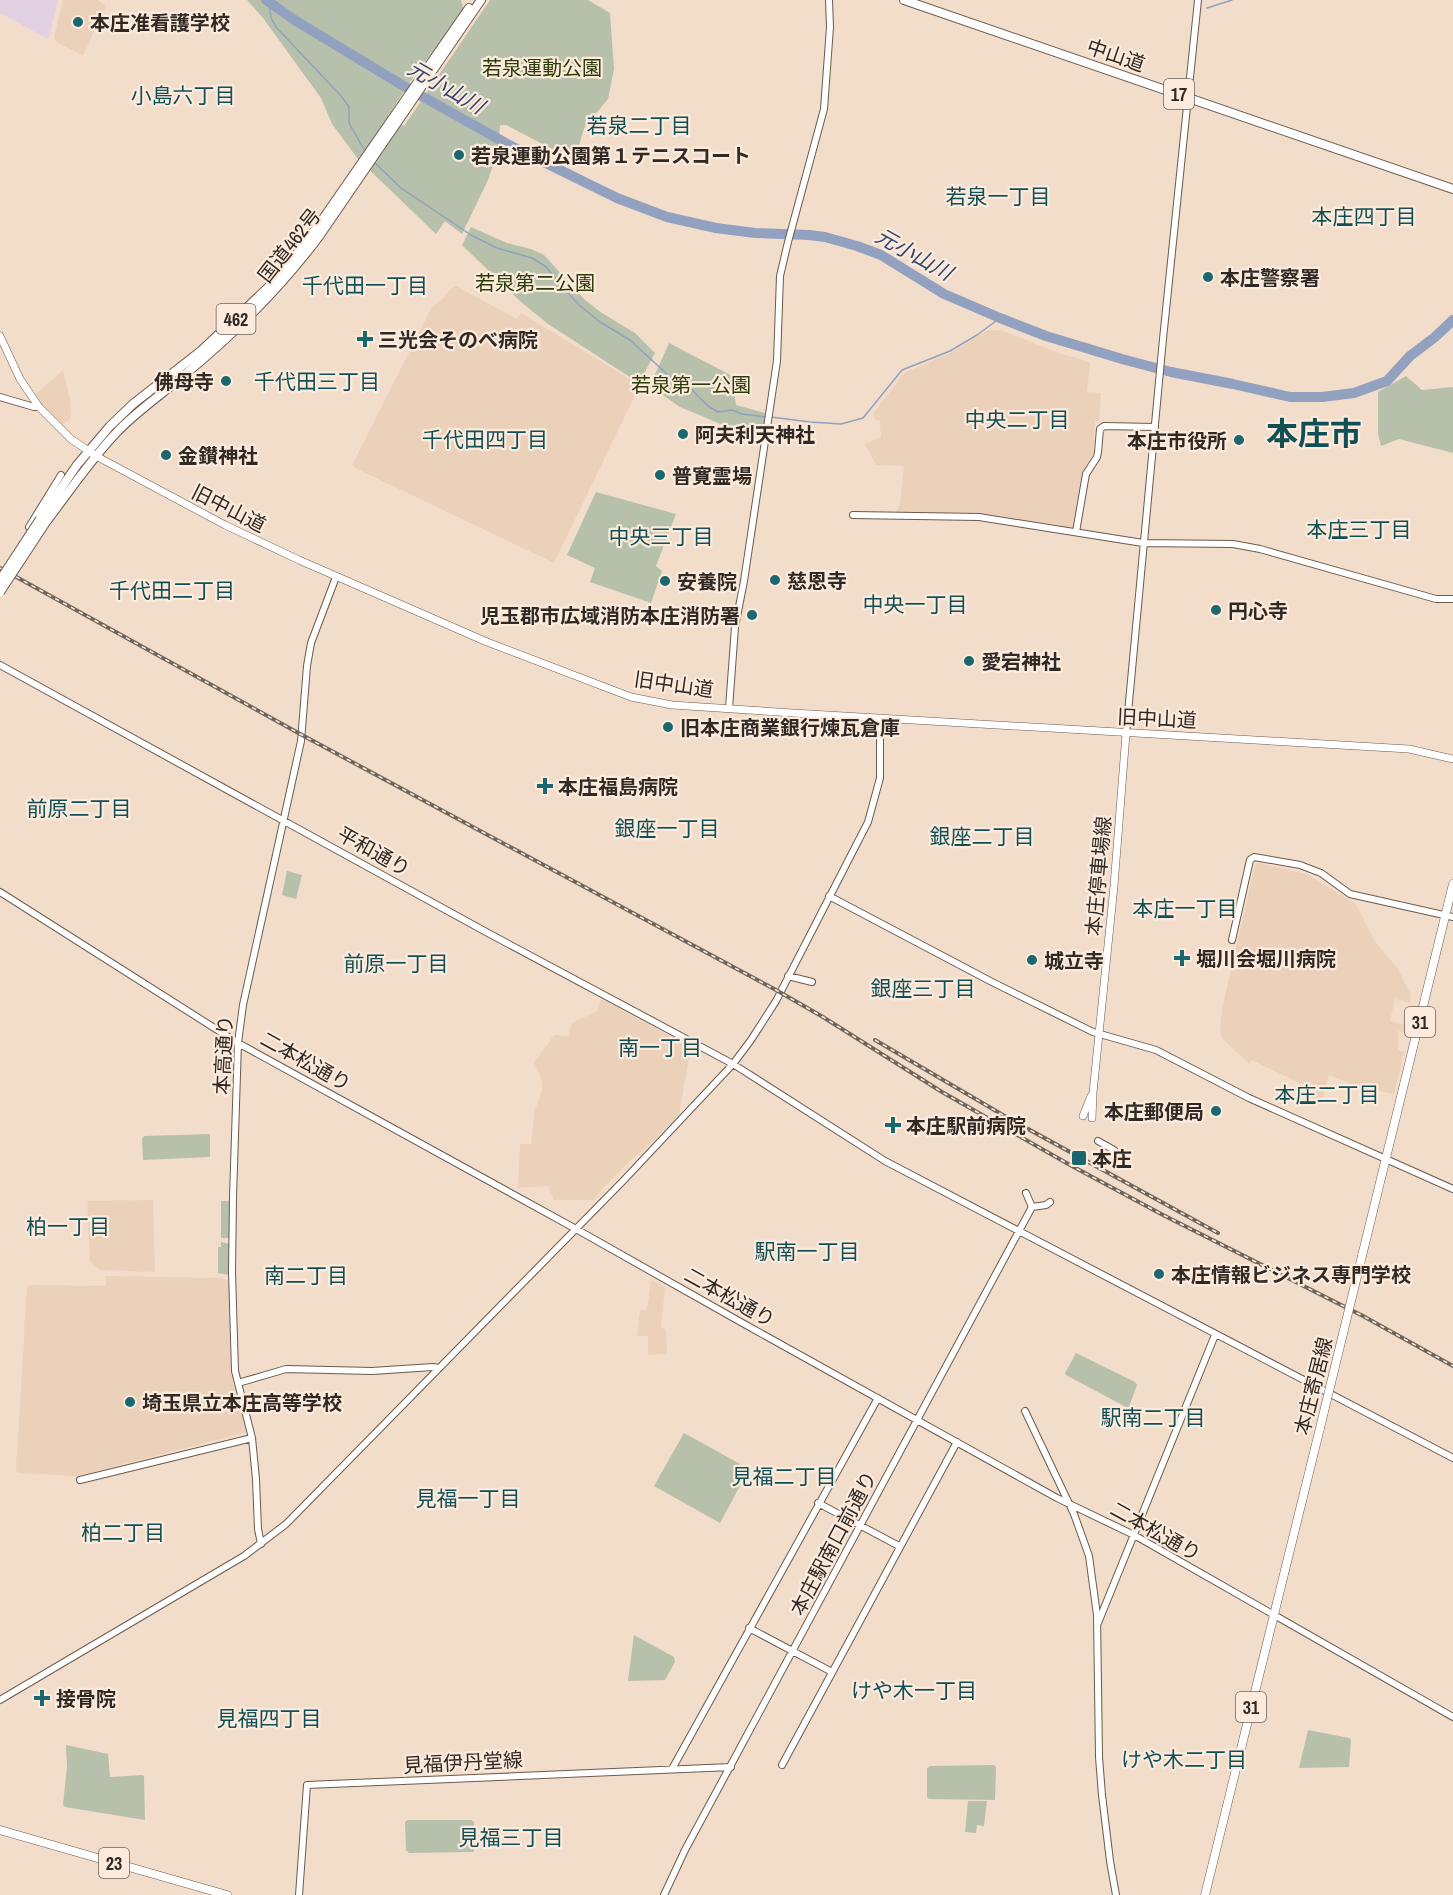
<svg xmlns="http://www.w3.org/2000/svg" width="1453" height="1895" viewBox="0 0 1453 1895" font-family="'Archivo Narrow','Noto Sans JP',sans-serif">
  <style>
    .built { fill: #ecd1ba }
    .medical { fill: #e2d1e3 }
    .green { fill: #b6c0ab }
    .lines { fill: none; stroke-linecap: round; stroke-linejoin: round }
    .stream { stroke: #91a1bf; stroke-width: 1.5 }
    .river { stroke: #91a1bf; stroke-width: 10 }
    .tertiary-casing { stroke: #6c5a4a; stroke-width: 8 }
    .secondary-casing { stroke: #6c5a4a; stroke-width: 8 }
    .primary-casing { stroke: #6c5a4a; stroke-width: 9 }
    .trunk-casing { stroke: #6c5a4a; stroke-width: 10 }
    .tertiary { stroke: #fff; stroke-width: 6 }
    .secondary { stroke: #fff; stroke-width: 7 }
    .primary { stroke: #fff; stroke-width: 8 }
    .trunk { stroke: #fff; stroke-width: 8 }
    .rail-casing { stroke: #71655b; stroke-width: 4 }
    .rail { stroke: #fcebdd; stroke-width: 1.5; stroke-dasharray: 4.5; stroke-linecap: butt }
    .primary-bridge-casing { stroke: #6c5a4a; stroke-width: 9; stroke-linecap: butt }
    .trunk-bridge-casing { stroke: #6c5a4a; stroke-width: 10; stroke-linecap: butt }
    .primary-bridge { stroke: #fff; stroke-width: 8 }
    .trunk-bridge { stroke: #fff; stroke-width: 8 }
    .poi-dot { fill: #1a676e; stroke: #fcebdd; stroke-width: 2 }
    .labels { text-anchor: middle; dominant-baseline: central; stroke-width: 4.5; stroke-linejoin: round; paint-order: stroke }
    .shield { fill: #fcebdd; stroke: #6e635b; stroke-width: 1.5 }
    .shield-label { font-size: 18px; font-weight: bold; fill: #312923 }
    .poi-label { font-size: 20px; font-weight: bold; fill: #312923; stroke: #fcebdd; text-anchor: start }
    .street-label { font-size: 20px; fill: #312923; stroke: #fcebdd }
    .park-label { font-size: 20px; fill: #2b3c08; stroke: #fcebdd }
    .water-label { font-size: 21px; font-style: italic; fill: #2f456f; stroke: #fcebdd }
    .neighbourhood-label { font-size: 21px; fill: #124f55; stroke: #fcebdd }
    .town-label { font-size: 32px; font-weight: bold; fill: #124f55; stroke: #fcebdd }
  </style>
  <rect width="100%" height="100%" fill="#f2ddcb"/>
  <path class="built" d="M 63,0 L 98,0 L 106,6 L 83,56 L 55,41 L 54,38 Z
    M 454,286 L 456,286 L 517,319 L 521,313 L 640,385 L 554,563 L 355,468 L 352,465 L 432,307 L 442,299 Z
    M 988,330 L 1001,330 L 1059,353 L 1090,362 L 1087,392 L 1101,393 L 1099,421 L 1095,421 L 1093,453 L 1082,473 L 1073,527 L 1071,529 L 976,513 L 896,513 L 900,504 L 904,466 L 876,465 L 865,444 L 881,437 L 880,420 L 876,421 L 873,414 L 904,373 L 952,352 Z
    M 63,370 L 70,400 L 71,418 L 63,425 L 45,407 L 36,394 Z
    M 1258,863 L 1307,874 L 1356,904 L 1374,940 L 1398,969 L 1411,995 L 1410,1003 L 1395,999 L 1390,1021 L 1411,1026 L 1409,1033 L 1398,1031 L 1398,1050 L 1404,1052 L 1394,1094 L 1369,1089 L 1368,1091 L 1329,1075 L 1322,1100 L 1309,1097 L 1297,1082 L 1252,1060 L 1249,1064 L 1222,1038 L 1220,1028 L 1222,1009 L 1255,865 Z
    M 601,999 L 691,1047 L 679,1115 L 640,1154 L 636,1155 L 602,1189 L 594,1200 L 554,1200 L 548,1186 L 518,1188 L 520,1144 L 531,1144 L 534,1113 L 542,1090 L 542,1081 L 534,1063 L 554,1035 L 568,1036 L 572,1023 L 597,1011 Z
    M 153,1200 L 155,1272 L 101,1270 L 90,1262 L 87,1201 Z
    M 106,1276 L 221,1278 L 229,1281 L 231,1372 L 247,1432 L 78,1476 L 18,1473 L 16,1471 L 27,1287 L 29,1285 L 106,1286 Z
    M 651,1279 L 665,1287 L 661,1328 L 666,1329 L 667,1354 L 648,1355 L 648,1336 L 637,1336 L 640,1310 L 647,1310 Z"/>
  <path class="medical" d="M 0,0 L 58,0 L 49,38 L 46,38 L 0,13 Z"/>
  <path class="green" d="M 247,0 L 461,0 L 464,10 L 412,79 L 388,116 L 404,126 L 490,0 L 588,0 L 610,13 L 614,69 L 608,99 L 584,128 L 575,161 L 506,125 L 500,125 L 498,151 L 488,180 L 462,234 L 445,221 L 436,234 L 358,159 L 332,124 L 321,98 L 263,18 Z
    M 471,227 L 507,243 L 531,249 L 544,255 L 585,300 L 602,313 L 635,333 L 655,353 L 639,383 L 548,324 L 520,301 L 462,245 Z
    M 669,343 L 742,381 L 734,390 L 736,405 L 765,413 L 763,431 L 752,428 L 740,435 L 723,425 L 680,407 L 650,386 Z
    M 1406,376 L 1422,390 L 1453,387 L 1453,453 L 1399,439 L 1381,446 L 1378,433 L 1378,392 Z
    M 596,492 L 676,514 L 656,566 L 662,571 L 651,603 L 590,582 L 595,568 L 567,555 Z
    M 287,871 L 302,875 L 296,899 L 282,895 Z
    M 210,1134 L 210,1157 L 143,1160 L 142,1139 L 144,1136 Z
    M 221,1201 L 230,1201 L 230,1238 L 221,1238 Z
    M 221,1242 L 229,1244 L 229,1275 L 218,1273 L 218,1247 L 221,1247 Z
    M 1076,1353 L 1135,1382 L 1137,1385 L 1129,1407 L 1126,1407 L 1066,1375 L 1065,1373 Z
    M 684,1433 L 749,1469 L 720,1523 L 654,1486 Z
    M 634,1635 L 674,1657 L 675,1662 L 665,1680 L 628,1681 Z
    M 1308,1730 L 1349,1738 L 1351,1740 L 1349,1767 L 1299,1768 Z
    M 66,1745 L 108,1754 L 110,1777 L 142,1775 L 144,1776 L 145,1820 L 65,1807 L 63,1805 L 67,1767 Z
    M 994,1765 L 996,1767 L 995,1800 L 929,1799 L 927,1797 L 927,1768 L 930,1766 Z
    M 968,1801 L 987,1801 L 984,1826 L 977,1825 L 976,1833 L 965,1832 Z
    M 408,1820 L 471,1820 L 474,1822 L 474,1851 L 473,1852 L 409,1853 L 406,1850 L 405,1822 Z"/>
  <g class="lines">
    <path class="stream" d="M 269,2 L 271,18 L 276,27 L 342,97 L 349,107 L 349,123 L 366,153
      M 1207,8 L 1232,0
      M 375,163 L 401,188 L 471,235 L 497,248 L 532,258 L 545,266 L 578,304 L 600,322 L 630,340 L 669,376 L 689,387 L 708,406 L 718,412 L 732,410 L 742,414 L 766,417
      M 771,417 L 810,422 L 841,424 L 863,418 L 902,370 L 950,351 L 977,335 L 1000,318"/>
    <path class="river" d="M 266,0 L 296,21 L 402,85 L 509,145 L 617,198 L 667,217 L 716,228 L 755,233 L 809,235 L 825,237 L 857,246 L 881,255 L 944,294 L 1000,318 L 1046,336 L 1122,359 L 1171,372 L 1233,384 L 1290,397 L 1322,397 L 1354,393 L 1387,381 L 1410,356 L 1435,337 L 1453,320"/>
    <defs>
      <path id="tertiary" d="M 0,397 L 34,407 L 39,407
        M 853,515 L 979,517 L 1143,543 L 1233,544 L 1260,549 L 1436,599 L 1453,599
        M 29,527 L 61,475
        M 1076,532 L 1086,474 L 1097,457 L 1098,452 L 1100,429 L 1104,426 L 1155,427
        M 0,665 L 488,933 L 733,1064 L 885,1161 L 1453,1458
        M 729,708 L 735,627 L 744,581 L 777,361 L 780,276 L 788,242 L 824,109 L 830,27 L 829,0
        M 1126,734 L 1163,339 L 1198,0
        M 0,892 L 238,1043 L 576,1229 L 746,1325 L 1057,1498 L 1134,1535 L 1453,1717
        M 829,896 L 992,982 L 1093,1032 L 1156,1050 L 1249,1098 L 1453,1189
        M 1232,940 L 1250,860 L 1254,857 L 1300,865 L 1313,870 L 1321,873 L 1350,894 L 1453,917
        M 788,976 L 812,982
        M 1098,1141 L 1114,1150
        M 1026,1193 L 1032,1207
        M 1032,1207 L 1046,1205 L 1050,1202
        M 238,1383 L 286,1369 L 372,1371 L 433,1367 L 439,1368
        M 1025,1411 L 1074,1514 L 1089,1556 L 1097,1615 L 1099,1757 L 1102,1795 L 1110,1861 L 1116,1895
        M 80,1480 L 252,1438
        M 818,1503 L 899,1546
        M 261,1544 L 258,1529 L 256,1479 L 252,1438 L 235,1371 L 232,1272 L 233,1197 L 238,1043 L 243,1005 L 301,741 L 307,666 L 311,643 L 336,577
        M 1098,1623 L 1215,1335
        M 749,1628 L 832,1672
        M 0,1700 L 244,1556 L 286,1524 L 623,1181 L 733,1064 L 751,1040 L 776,1001 L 868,822 L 880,778 L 880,719
        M 782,1765 L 957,1442
        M 672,1769 L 878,1398
        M 299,1895 L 307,1785 L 731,1767
        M 664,1895 L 685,1850 L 1032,1207"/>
      <path id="secondary" d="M 0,336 L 20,379 L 39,407 L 71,439 L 96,456 L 225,525 L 299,560 L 487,642 L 631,697 L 672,705 L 793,713 L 1409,749 L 1453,759
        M 1083,1116 L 1091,1096
        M 1092,1118 L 1093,1093 L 1114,886 L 1126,734"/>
      <path id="primary" d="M 1362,1256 L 1453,884
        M 0,1830 L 227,1895
        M 1205,1895 L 1320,1428"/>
      <path id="trunk" d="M 904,0 L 1453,189
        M 40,519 L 77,465 L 110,426 L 133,404 L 201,351 L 276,280 L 318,226 L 469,8
        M 46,522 C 69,492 90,460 117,432 C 137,411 161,395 183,376 C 234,334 280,289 320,235 L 481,0"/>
    </defs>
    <use href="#tertiary" class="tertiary-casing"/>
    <use href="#secondary" class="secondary-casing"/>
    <use href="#primary" class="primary-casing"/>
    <use href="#trunk" class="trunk-casing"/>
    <use href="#tertiary" class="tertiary"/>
    <use href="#secondary" class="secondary"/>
    <use href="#primary" class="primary"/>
    <use href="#trunk" class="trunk"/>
    <defs>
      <path id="rail" d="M 0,568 L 302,735 L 776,990 L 823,1017 L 942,1092 L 1070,1165 L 1163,1215 L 1363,1316 L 1453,1366
        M 875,1040 L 1008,1118 L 1218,1233"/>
    </defs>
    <use href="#rail" class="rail-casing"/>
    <use href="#rail" class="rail"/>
    <defs>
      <path id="primary-bridge" d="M 1320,1428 L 1362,1256"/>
      <path id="trunk-bridge" d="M 0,580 L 40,519
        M 0,592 L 46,522"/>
    </defs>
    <use href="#primary-bridge" class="primary-bridge-casing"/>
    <use href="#trunk-bridge" class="trunk-bridge-casing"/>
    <use href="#primary-bridge" class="primary-bridge"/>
    <use href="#trunk-bridge" class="trunk-bridge"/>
  </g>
  <g class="poi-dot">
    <circle cx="78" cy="22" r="6"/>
    <circle cx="459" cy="155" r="6"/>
    <circle cx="1208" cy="277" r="6"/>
    <path d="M362 330h6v6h6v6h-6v6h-6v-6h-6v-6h6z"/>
    <circle cx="226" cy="381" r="6"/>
    <circle cx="683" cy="434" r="6"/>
    <circle cx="1239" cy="440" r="6"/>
    <circle cx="166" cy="455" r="6"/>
    <circle cx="660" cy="475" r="6"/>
    <circle cx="775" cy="580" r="6"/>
    <circle cx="665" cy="581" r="6"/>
    <circle cx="1216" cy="610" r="6"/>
    <circle cx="752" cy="615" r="6"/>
    <circle cx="969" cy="661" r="6"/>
    <circle cx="668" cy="727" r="6"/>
    <path d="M542 777h6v6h6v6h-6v6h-6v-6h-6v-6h6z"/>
    <path d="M1179 949h6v6h6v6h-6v6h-6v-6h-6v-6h6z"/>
    <circle cx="1032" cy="960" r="6"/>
    <circle cx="1216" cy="1111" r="6"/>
    <path d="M890 1116h6v6h6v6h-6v6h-6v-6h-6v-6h6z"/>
    <rect x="1071" y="1150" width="16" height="16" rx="3"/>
    <circle cx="1159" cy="1274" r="6"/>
    <circle cx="130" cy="1402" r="6"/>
    <path d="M39 1689h6v6h6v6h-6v6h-6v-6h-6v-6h6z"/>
  </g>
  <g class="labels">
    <g class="shield">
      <rect x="1164" y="79" width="30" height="30" rx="4.5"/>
      <rect x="216.5" y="304" width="39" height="30" rx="4.5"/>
      <rect x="1405" y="1007" width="30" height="30" rx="4.5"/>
      <rect x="1236" y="1692" width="30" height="30" rx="4.5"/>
      <rect x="99" y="1848" width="30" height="30" rx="4.5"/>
    </g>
    <g class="shield-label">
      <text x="1179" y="94">17</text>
      <text x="236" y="319">462</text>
      <text x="1420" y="1022">31</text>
      <text x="1251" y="1707">31</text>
      <text x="114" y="1863">23</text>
    </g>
    <g class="poi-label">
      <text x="90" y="22">本庄准看護学校</text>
      <text x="471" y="155">若泉運動公園第１テニスコート</text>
      <text x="1220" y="277">本庄警察署</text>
      <text x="378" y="339">三光会そのべ病院</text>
      <text x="214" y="381" text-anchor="end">佛母寺</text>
      <text x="695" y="434">阿夫利天神社</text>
      <text x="1227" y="440" text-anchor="end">本庄市役所</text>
      <text x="178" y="455">金鑚神社</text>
      <text x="672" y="475">普寛霊場</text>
      <text x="787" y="580">慈恩寺</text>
      <text x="677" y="581">安養院</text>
      <text x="1228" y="610">円心寺</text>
      <text x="740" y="615" text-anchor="end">児玉郡市広域消防本庄消防署</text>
      <text x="981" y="661">愛宕神社</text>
      <text x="680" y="727">旧本庄商業銀行煉瓦倉庫</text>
      <text x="558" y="786">本庄福島病院</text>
      <text x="1196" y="958">堀川会堀川病院</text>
      <text x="1044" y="960">城立寺</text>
      <text x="1204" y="1111" text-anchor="end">本庄郵便局</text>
      <text x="906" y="1125">本庄駅前病院</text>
      <text x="1092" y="1158">本庄</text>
      <text x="1171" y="1274">本庄情報ビジネス専門学校</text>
      <text x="142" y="1402">埼玉県立本庄高等学校</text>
      <text x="56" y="1698">接骨院</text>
    </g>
    <g class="street-label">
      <text transform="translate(1116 55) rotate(19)">中山道</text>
      <text transform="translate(289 245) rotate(-52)">国道462号</text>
      <text transform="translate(229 508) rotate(27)">旧中山道</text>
      <text transform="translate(674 684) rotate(8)">旧中山道</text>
      <text transform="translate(1157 718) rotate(3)">旧中山道</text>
      <text transform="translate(374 851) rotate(29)">平和通り</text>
      <text transform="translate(1098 876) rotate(-85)">本庄停車場線</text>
      <text transform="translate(223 1055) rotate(-87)">本高通り</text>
      <text transform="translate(306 1061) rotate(29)">二本松通り</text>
      <text transform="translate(730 1297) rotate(29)">二本松通り</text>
      <text transform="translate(1313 1386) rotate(-76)">本庄寄居線</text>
      <text transform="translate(1156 1531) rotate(29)">二本松通り</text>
      <text transform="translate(833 1543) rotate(-62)">本庄駅南口前通り</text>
      <text transform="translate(463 1762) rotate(-3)">見福伊丹堂線</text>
    </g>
    <g class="park-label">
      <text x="542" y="67">若泉運動公園</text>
      <text x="535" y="282">若泉第二公園</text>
      <text x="691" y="384">若泉第一公園</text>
    </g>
    <g class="water-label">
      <text transform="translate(446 87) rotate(30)">元小山川</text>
      <text transform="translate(914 254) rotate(29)">元小山川</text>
    </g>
    <g class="neighbourhood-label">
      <text x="183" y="95">小島六丁目</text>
      <text x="639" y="125">若泉二丁目</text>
      <text x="998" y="196">若泉一丁目</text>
      <text x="1364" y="216">本庄四丁目</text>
      <text x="365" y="285">千代田一丁目</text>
      <text x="317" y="381">千代田三丁目</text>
      <text x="1017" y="419">中央二丁目</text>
      <text x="485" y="439">千代田四丁目</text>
      <text x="1359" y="529">本庄三丁目</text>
      <text x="661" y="536">中央三丁目</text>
      <text x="172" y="590">千代田二丁目</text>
      <text x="915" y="604">中央一丁目</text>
      <text x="79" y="808">前原二丁目</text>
      <text x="667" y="828">銀座一丁目</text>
      <text x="982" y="836">銀座二丁目</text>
      <text x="1185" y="908">本庄一丁目</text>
      <text x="396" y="963">前原一丁目</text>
      <text x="923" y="988">銀座三丁目</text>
      <text x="660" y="1047">南一丁目</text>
      <text x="1327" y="1094">本庄二丁目</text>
      <text x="68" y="1226">柏一丁目</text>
      <text x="807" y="1251">駅南一丁目</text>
      <text x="306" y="1275">南二丁目</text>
      <text x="1153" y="1417">駅南二丁目</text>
      <text x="784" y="1476">見福二丁目</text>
      <text x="468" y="1498">見福一丁目</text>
      <text x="123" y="1532">柏二丁目</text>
      <text x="914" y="1690">けや木一丁目</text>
      <text x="269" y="1718">見福四丁目</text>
      <text x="1184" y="1759">けや木二丁目</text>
      <text x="511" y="1837">見福三丁目</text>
    </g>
    <g class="town-label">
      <text x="1314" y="433">本庄市</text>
    </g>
  </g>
</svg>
